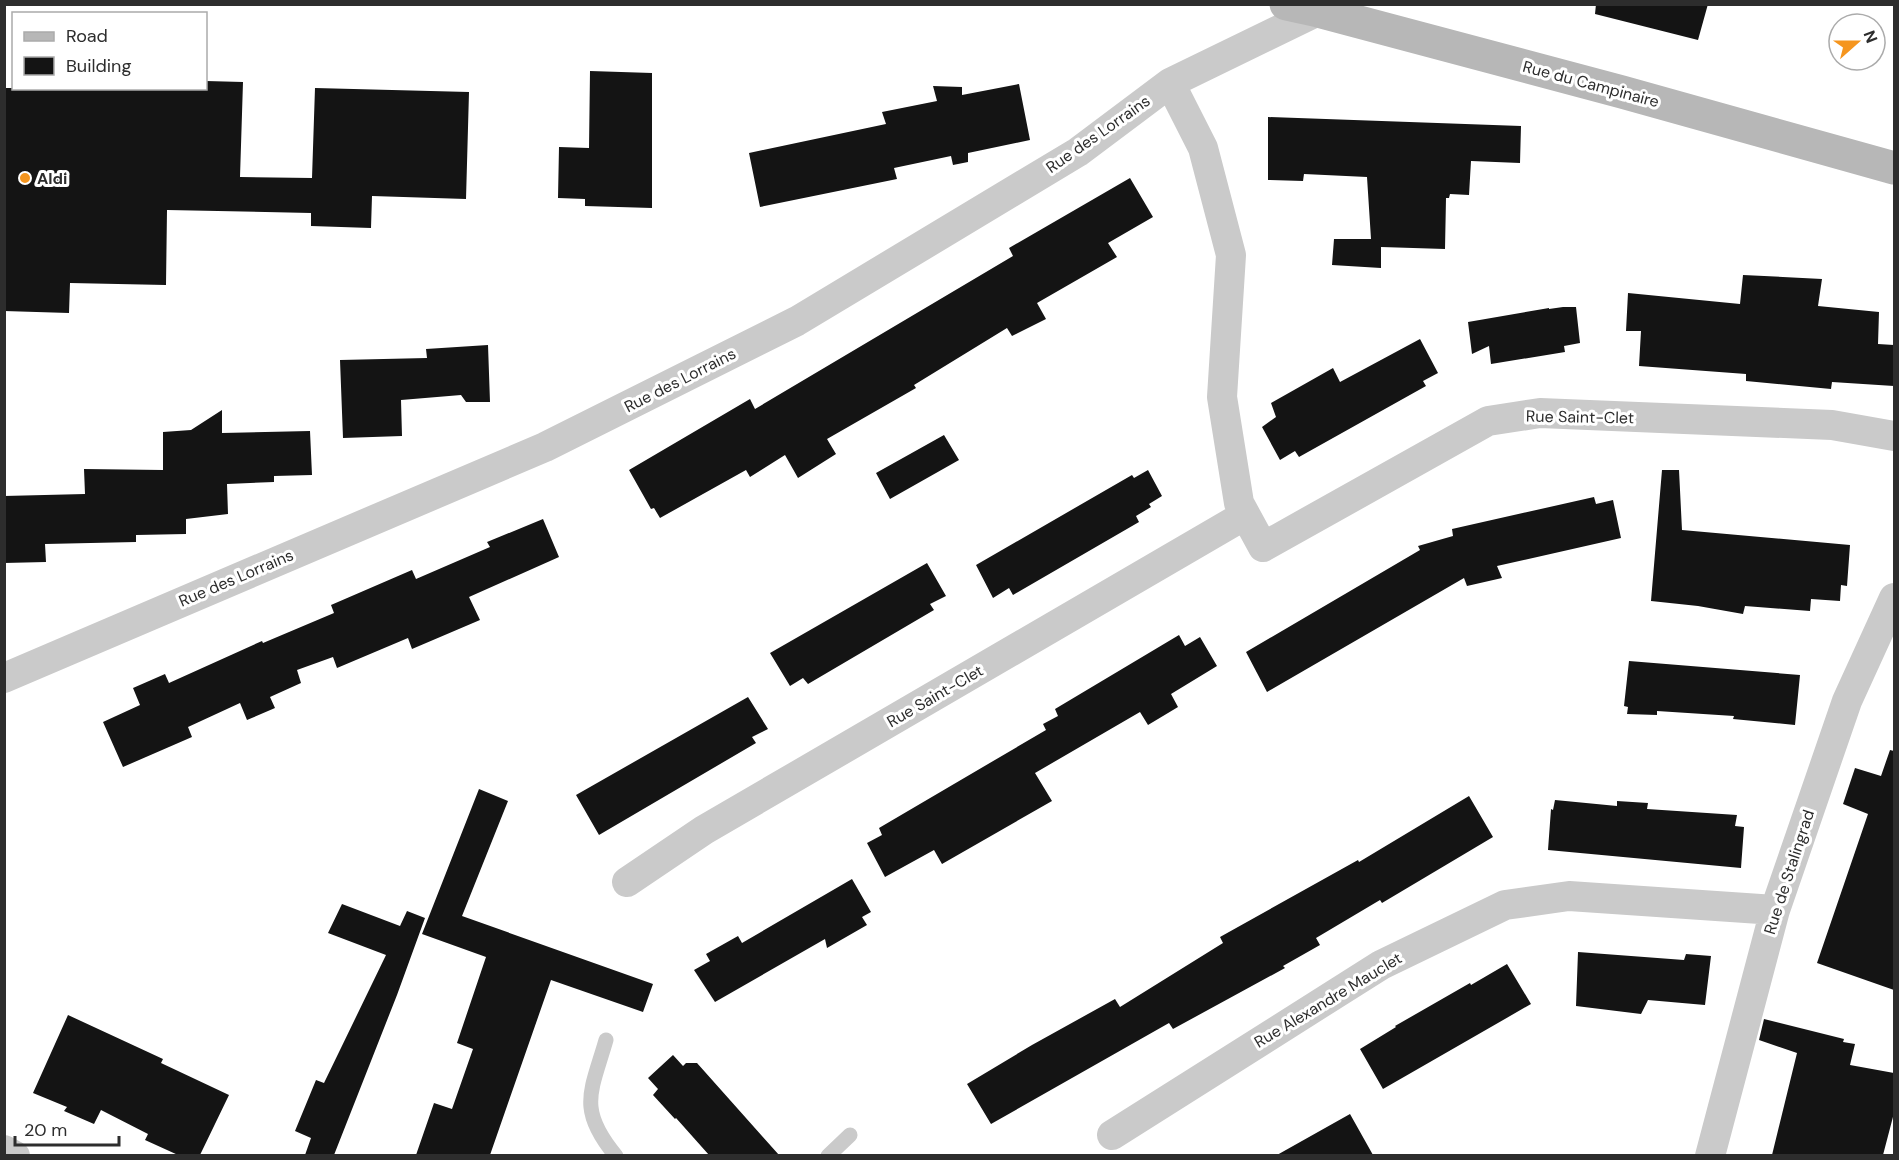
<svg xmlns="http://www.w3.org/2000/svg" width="1899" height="1160" viewBox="0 0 1899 1160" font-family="'DM Sans',sans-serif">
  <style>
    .building { fill: #141414 }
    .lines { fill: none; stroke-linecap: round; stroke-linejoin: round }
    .lane { stroke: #cacaca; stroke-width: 15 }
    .street { stroke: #cacaca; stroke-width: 30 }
    .secondary { stroke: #b7b7b7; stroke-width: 33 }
    .poi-dot { fill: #f5951e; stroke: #fff; stroke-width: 2 }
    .labels { text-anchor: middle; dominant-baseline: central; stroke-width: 6; stroke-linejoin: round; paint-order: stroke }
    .street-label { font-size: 16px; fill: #2d2d2d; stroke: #fff }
    .poi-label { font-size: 16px; font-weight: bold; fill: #2d2d2d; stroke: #fff; text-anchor: start }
  </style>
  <rect width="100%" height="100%" fill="#fff"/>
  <path class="building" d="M 1596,4 L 1708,4 L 1698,40 L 1595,14 Z
    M 590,71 L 652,73 L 652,208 L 585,206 L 585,199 L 558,198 L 559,147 L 589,148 Z
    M 206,81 L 243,82 L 240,177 L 312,178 L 315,88 L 469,92 L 466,199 L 372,196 L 371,228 L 311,226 L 311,213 L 167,210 L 166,285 L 70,283 L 69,313 L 4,311 L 4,88 L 206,88 Z
    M 1019,84 L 1030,140 L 968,153 L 968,162 L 953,165 L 951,156 L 894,168 L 897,179 L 760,207 L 749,153 L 886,124 L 882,112 L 937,101 L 933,86 L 962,87 L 962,95 Z
    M 1268,117 L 1521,126 L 1520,163 L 1471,161 L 1469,195 L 1450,194 L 1449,198 L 1446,198 L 1445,249 L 1381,247 L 1381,268 L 1332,265 L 1334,239 L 1371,239 L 1367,177 L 1304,174 L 1303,181 L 1268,180 Z
    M 1130,178 L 1153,217 L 1108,243 L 1117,257 L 1037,303 L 1046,319 L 1012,336 L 1007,328 L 914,385 L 916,388 L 827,439 L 836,454 L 798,478 L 785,455 L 750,477 L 746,470 L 660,518 L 654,508 L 651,509 L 629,470 L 750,399 L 755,409 L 1013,256 L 1009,248 Z
    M 1743,275 L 1822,279 L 1818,306 L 1879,312 L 1878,344 L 1894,345 L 1894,386 L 1832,382 L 1831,389 L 1746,381 L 1746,374 L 1639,366 L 1641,331 L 1626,331 L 1628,293 L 1740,304 Z
    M 1563,307 L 1576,307 L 1580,343 L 1564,346 L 1565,352 L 1491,364 L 1489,346 L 1472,354 L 1468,322 L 1549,308 L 1549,309 Z
    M 1420,339 L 1438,373 L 1423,381 L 1426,386 L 1299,457 L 1295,451 L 1280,460 L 1262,427 L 1276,417 L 1271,403 L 1333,368 L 1340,382 Z
    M 488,345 L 490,402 L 466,402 L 461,395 L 401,400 L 402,436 L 343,438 L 340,360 L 427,358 L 426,349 Z
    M 222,410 L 222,433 L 310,431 L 312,475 L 274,476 L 274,482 L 227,484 L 228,514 L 186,519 L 186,534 L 136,535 L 136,542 L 45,544 L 46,562 L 4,563 L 4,496 L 85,494 L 84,469 L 163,470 L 163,432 L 191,430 Z
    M 944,435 L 959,460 L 890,499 L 876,473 Z
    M 1148,470 L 1162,496 L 1149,504 L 1151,507 L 1136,516 L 1139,522 L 1013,595 L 1009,588 L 993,598 L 976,565 L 1132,475 L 1134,478 Z
    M 1662,470 L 1679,470 L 1682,530 L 1850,545 L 1847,586 L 1841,585 L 1840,601 L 1811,599 L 1810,611 L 1745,606 L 1743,614 L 1698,606 L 1651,601 Z
    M 1594,497 L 1596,504 L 1613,500 L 1621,538 L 1497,566 L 1502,578 L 1467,586 L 1464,578 L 1267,692 L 1246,652 L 1420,550 L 1418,546 L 1453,536 L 1452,529 Z
    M 543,519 L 559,557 L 469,597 L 480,620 L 412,649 L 408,638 L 337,668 L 333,657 L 297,670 L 301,683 L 270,697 L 275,708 L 247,720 L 240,703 L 188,727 L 192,737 L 123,767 L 103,722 L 140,705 L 133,688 L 165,674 L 169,683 L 262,641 L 263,643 L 334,613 L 331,605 L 412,570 L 416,579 L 490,547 L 487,542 Z
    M 927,563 L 946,596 L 930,604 L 934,610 L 808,684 L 803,678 L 790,686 L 770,653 Z
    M 1179,635 L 1185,646 L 1200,637 L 1217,666 L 1171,694 L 1178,707 L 1148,725 L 1140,712 L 1035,773 L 1052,801 L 942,864 L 934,850 L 885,877 L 867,843 L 882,835 L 879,828 L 1046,730 L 1043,724 L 1058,716 L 1055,709 Z
    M 1629,661 L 1800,675 L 1795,725 L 1733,719 L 1734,716 L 1657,711 L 1657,715 L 1627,714 L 1628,707 L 1624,706 Z
    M 748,697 L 768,729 L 752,737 L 756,743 L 599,835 L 576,795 Z
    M 1890,750 L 1894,751 L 1894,990 L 1817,963 L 1868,814 L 1843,804 L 1855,768 L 1881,776 Z
    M 479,789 L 508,801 L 462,916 L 653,984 L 643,1012 L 551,980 L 490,1155 L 416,1155 L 434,1103 L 452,1109 L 473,1049 L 457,1043 L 486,957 L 422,934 Z
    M 1469,796 L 1493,837 L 1382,903 L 1380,900 L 1316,938 L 1320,945 L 1283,966 L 1285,968 L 1173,1029 L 1169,1023 L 991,1124 L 967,1084 L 1032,1045 L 1115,999 L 1120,1007 L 1223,943 L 1220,937 L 1358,860 L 1359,862 Z
    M 1555,800 L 1617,806 L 1617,801 L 1648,803 L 1647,809 L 1737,815 L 1735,826 L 1744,827 L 1741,868 L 1548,850 L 1551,809 L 1553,810 Z
    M 852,879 L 871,912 L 862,917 L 867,925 L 827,948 L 825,939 L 715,1002 L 694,970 L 710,961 L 706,954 L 738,936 L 742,943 Z
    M 342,904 L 400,926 L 407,911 L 425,918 L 397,995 L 334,1155 L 305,1155 L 311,1138 L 295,1131 L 316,1080 L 324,1083 L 386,955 L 328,933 Z
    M 1578,952 L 1684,960 L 1686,954 L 1711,956 L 1705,1005 L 1648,1000 L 1641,1014 L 1576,1006 Z
    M 1507,964 L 1531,1004 L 1383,1089 L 1360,1049 L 1396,1027 L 1395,1026 L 1470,983 L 1471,985 Z
    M 68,1015 L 163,1059 L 161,1063 L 229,1095 L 200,1155 L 178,1155 L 145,1140 L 148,1134 L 101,1110 L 94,1124 L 64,1111 L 67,1107 L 33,1093 Z
    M 1764,1019 L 1844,1039 L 1843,1042 L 1855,1044 L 1850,1065 L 1894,1073 L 1894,1113 L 1883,1155 L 1772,1155 L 1797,1053 L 1759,1040 Z
    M 673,1055 L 683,1066 L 686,1063 L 697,1063 L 779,1155 L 709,1155 L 676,1118 L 675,1119 L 653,1095 L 658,1089 L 648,1078 Z
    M 1350,1114 L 1373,1155 L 1277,1155 Z"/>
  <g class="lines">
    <path class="lane" d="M 606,1040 C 591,1092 577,1109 616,1156
      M 828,1156 L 850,1135"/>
    <path class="street" d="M 1170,83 L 1203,148 L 1231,255 L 1222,397 L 1239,503 L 1263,547 L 1488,421 L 1540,413 L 1832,425 L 1894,436
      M 4,678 L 545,447 L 797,321 L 1078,152 L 1170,83 L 1318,11
      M 627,882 L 704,830 L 1245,515
      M 1112,1135 L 1381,965 L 1505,905 L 1569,896 L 1775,910
      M 4,1150 L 15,1156
      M 1710,1156 L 1775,910 L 1847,701 L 1894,598"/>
    <path class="secondary" d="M 1286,4 L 1318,11 L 1622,92 L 1894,168"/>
  </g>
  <circle class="poi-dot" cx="25" cy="178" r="6"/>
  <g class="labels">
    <g class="street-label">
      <text transform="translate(1591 84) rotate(15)">Rue du Campinaire</text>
      <text transform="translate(1098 134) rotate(-35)">Rue des Lorrains</text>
      <text transform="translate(680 380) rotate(-27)">Rue des Lorrains</text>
      <text transform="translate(1580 417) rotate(1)">Rue Saint-Clet</text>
      <text transform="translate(236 578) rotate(-23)">Rue des Lorrains</text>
      <text transform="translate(935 696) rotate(-30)">Rue Saint-Clet</text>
      <text transform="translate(1789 872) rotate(-72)">Rue de Stalingrad</text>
      <text transform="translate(1328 1000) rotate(-31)">Rue Alexandre Mauclet</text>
    </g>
    <g class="poi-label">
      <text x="37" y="178">Aldi</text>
    </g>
  </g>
  <rect width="1899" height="1160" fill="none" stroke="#2d2d2d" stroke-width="12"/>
  <rect x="12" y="12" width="195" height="78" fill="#ffffff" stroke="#ababab" stroke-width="1.5"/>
  <rect x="24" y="32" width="30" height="9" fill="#b7b7b7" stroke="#ababab" stroke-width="1.5"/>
  <text x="66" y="42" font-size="18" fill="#2d2d2d">Road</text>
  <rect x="24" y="57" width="30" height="18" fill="#141414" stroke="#ababab" stroke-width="1.5"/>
  <text x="66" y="72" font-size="18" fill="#2d2d2d">Building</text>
  <g transform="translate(1857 42) rotate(69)"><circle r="28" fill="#ffffff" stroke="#ababab" stroke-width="1.5"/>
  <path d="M0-4.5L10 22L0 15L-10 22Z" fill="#f5951e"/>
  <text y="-9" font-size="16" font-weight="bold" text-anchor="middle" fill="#2d2d2d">N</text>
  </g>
  <path d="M15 1136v9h104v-9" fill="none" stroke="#2d2d2d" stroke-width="3"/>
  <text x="24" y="1136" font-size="18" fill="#2d2d2d" stroke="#ffffff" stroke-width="4.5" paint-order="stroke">20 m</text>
</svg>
